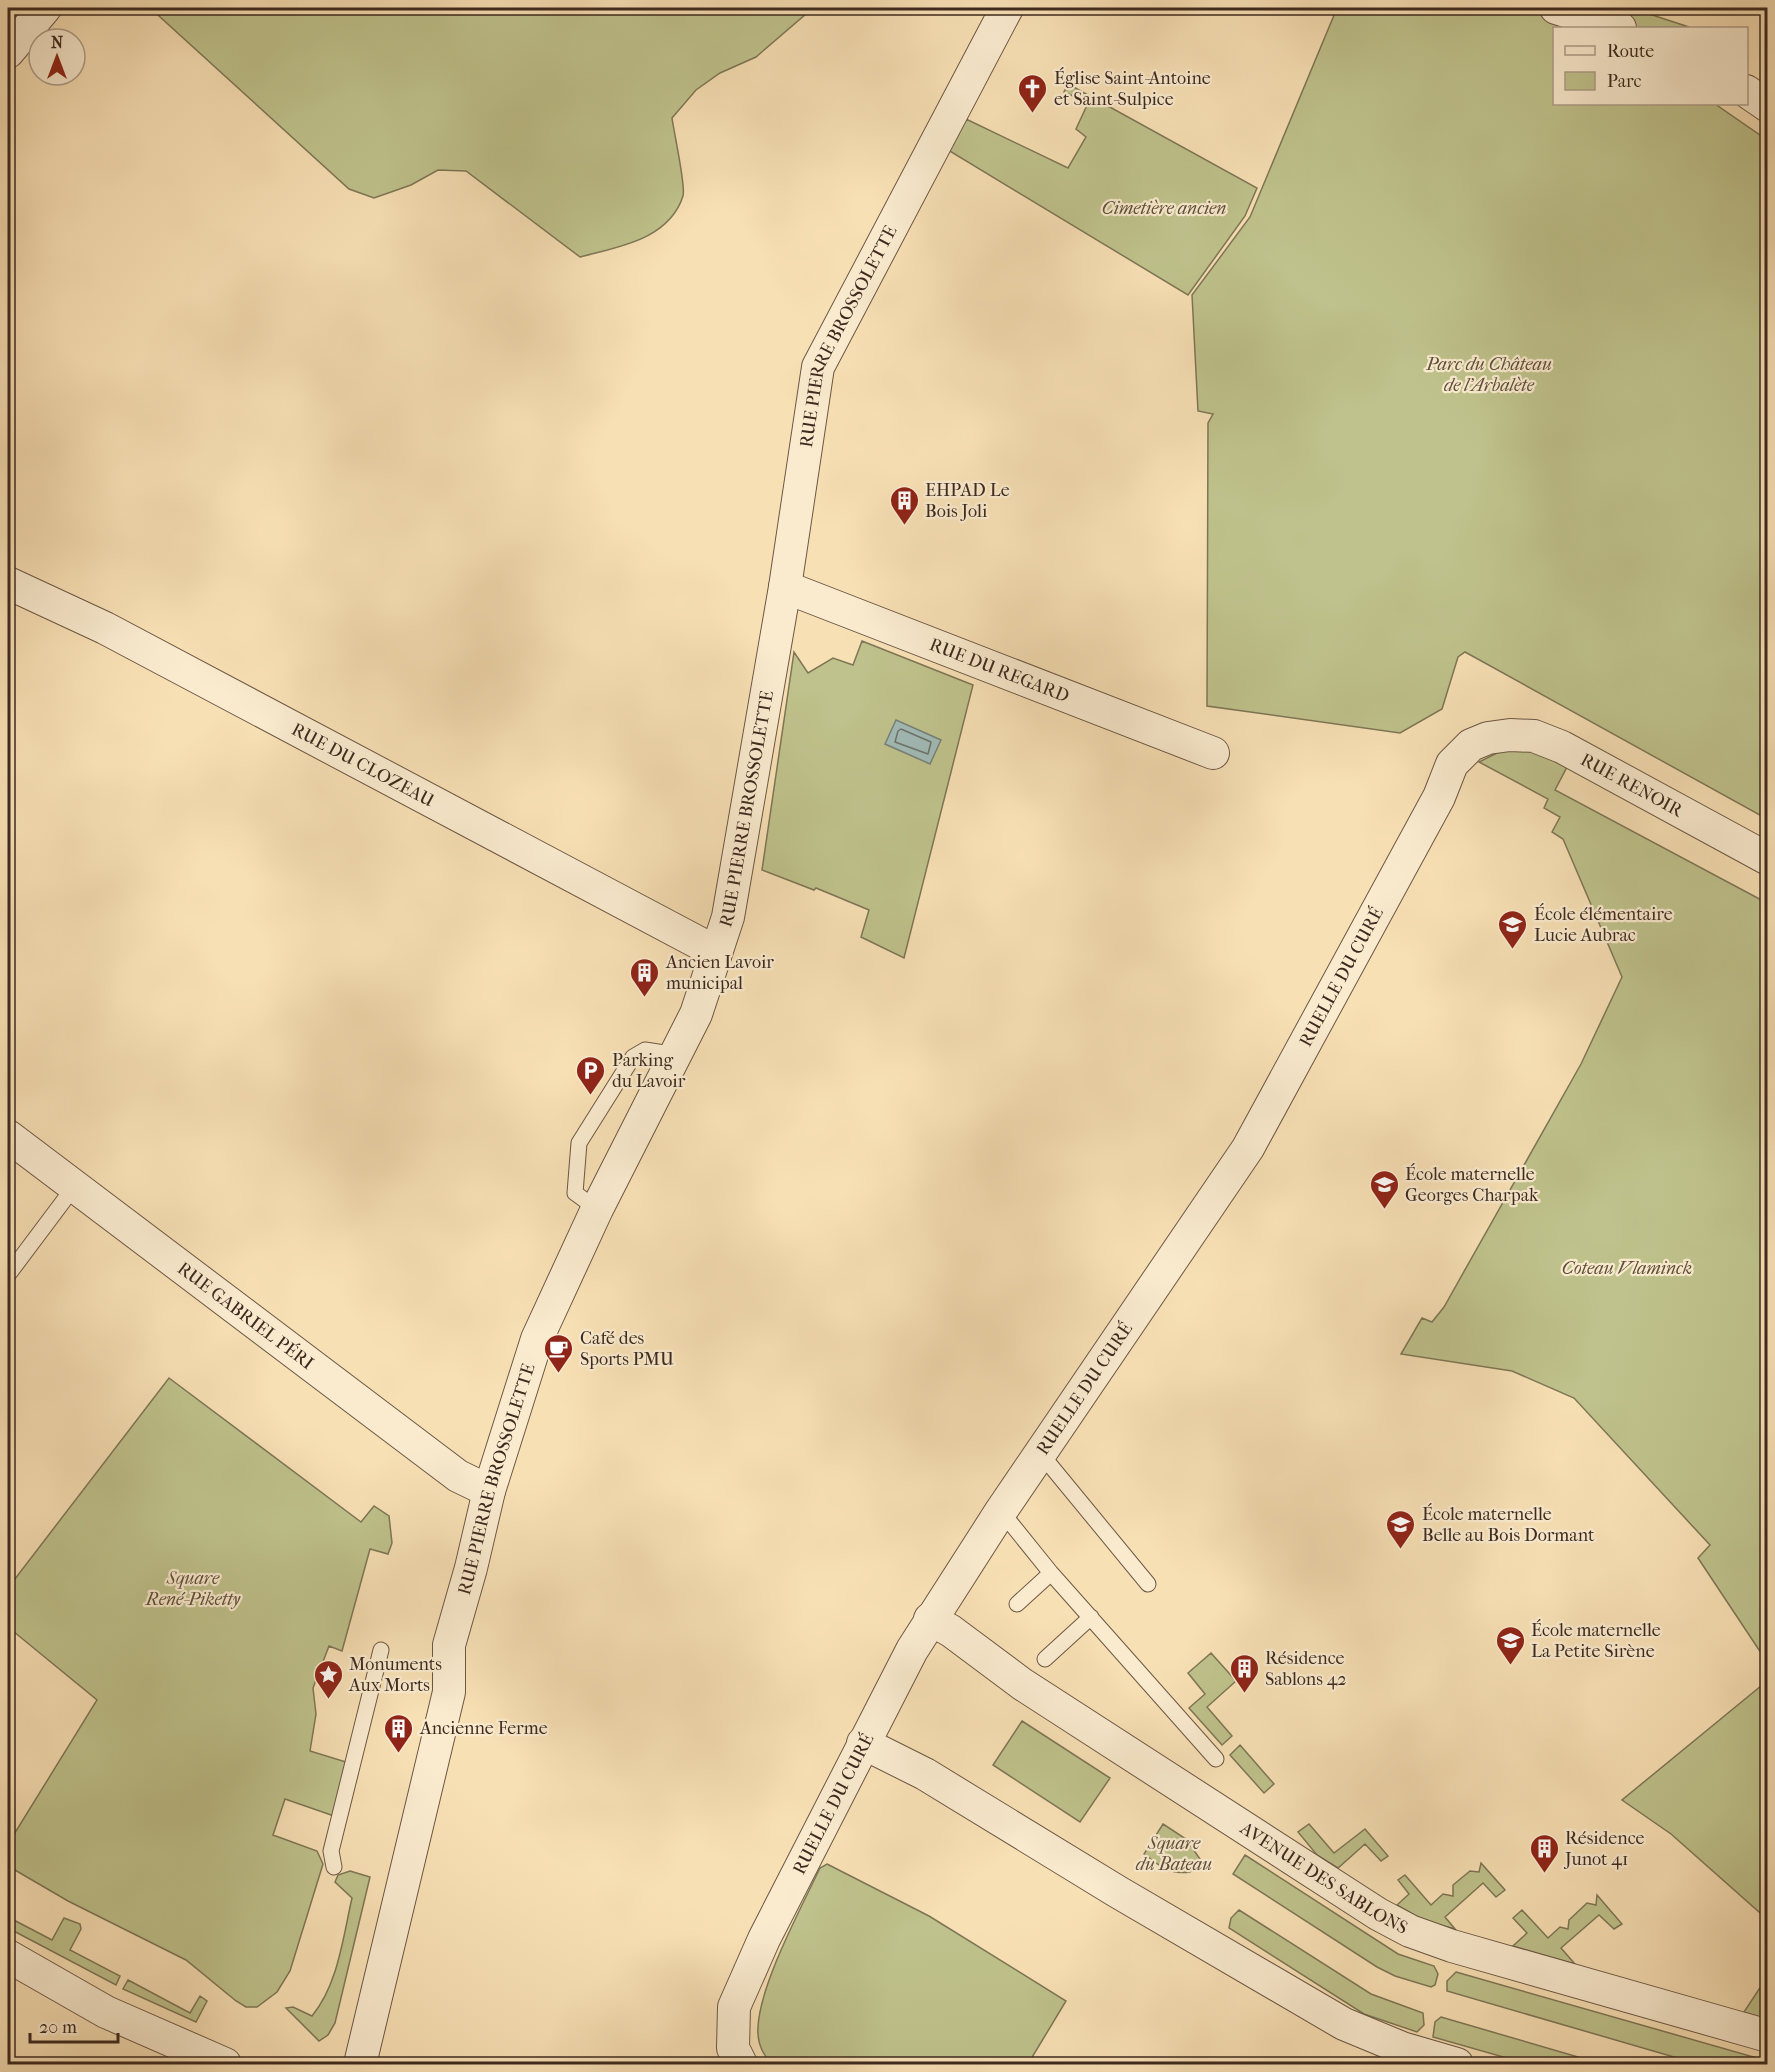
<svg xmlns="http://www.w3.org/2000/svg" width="1775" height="2072" viewBox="0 0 1775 2072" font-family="'IM FELL French Canon',serif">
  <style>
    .green { fill: #bfc28c; stroke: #7e7656; stroke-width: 1.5 }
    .water { fill: #a0bbb7; stroke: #78817a; stroke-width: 1.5 }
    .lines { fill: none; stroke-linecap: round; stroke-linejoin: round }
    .shore { stroke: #6e726b; stroke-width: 1.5 }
    .lane-casing { stroke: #6c5744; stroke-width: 17 }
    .street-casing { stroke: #6c5744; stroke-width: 34 }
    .lane { stroke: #faebcf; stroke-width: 15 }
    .street { stroke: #faebcf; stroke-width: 32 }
    .labels { text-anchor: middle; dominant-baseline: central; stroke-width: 4.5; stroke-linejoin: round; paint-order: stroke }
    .poi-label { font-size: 18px; fill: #3d291f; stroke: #faebcf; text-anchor: start }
    .park-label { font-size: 18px; font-style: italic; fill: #5e4f3a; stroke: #faebcf }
    .street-label { font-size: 18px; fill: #3d291f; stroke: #faebcf }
  </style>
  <rect width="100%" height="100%" fill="#f8e0b5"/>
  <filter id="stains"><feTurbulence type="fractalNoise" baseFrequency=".00333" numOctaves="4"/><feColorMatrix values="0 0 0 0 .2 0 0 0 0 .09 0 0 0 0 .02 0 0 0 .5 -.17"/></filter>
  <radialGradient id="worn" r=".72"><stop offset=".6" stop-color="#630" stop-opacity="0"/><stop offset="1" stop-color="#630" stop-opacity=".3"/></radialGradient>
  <path class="green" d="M 154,8 L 813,8 L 756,57 L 720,73 L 696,90 L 672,118 C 674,133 686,186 683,196 C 669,240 617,247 580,257 L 466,171 L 438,170 L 411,185 L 374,198 L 349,189 L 159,16 Z
    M 1337,8 L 1631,8 L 1689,27 L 1554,28 L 1554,104 L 1715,104 L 1767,140 L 1767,819 L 1465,652 L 1458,657 L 1442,709 L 1400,733 L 1207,706 L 1208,423 L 1213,414 L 1198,411 L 1192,295 L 1250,217 Z
    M 1068,84 L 1257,188 L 1245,216 L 1188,295 L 948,150 L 966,119 L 1068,168 L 1086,137 L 1076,129 L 1088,103 L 1064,92 Z
    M 862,641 L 973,685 L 904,958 L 861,937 L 869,910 L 816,888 L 814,890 L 762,870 L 794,652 L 808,673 L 833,658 L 853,665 Z
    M 1503,750 L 1533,750 L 1567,767 L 1555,790 L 1767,903 L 1767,1662 L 1698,1558 L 1710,1545 L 1574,1398 L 1512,1371 L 1401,1354 L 1422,1318 L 1432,1322 L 1444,1307 L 1581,1064 L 1622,977 L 1563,839 L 1552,832 L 1560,817 L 1544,808 L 1548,799 L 1479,762 Z
    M 169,1378 L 361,1522 L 374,1506 L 389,1516 L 392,1543 L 388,1554 L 370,1549 L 342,1651 L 329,1646 L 313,1688 L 316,1714 L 310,1751 L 346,1762 L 334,1816 L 285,1799 L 273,1835 L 317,1851 L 323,1864 L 290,1971 L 277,1992 L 257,2007 L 246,2007 L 236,2001 L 186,1960 L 68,1901 L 8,1866 L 8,1844 L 97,1700 L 8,1627 L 8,1588 Z
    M 1211,1653 L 1236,1681 L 1207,1707 L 1232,1736 L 1222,1745 L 1189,1708 L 1205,1694 L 1188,1673 Z
    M 1767,1681 L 1767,1919 L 1671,1834 L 1622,1800 Z
    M 1022,1721 L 1110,1778 L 1080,1822 L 993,1765 Z
    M 1240,1745 L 1274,1784 L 1264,1793 L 1230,1755 Z
    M 1163,1824 L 1186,1839 L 1200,1859 L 1190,1872 C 1169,1875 1160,1866 1144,1854 Z
    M 1309,1824 L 1334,1853 L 1365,1829 L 1388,1856 L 1381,1861 L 1365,1844 L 1338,1868 L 1317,1855 L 1298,1832 Z
    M 1245,1855 L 1398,1954 L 1434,1966 L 1438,1974 L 1435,1985 L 1431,1987 L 1395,1976 L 1377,1967 L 1233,1874 Z
    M 1481,1863 L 1505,1890 L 1496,1897 L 1483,1883 L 1445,1917 L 1455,1929 L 1425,1921 L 1397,1905 L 1409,1894 L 1398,1880 L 1405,1875 L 1431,1905 L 1443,1894 L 1453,1896 L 1453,1885 L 1470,1871 L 1479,1872 Z
    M 827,1864 L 929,1916 L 1066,2001 L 1028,2064 L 772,2064 C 762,2054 757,2041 758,2027 C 760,1984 801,1908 820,1868 Z
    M 350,1871 L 370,1877 L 335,2023 L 328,2035 L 319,2041 L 286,2008 L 293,2007 L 312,2016 C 338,1985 343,1937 352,1898 L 335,1882 L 338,1875 Z
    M 1597,1895 L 1622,1924 L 1614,1929 L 1599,1915 L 1561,1948 L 1575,1964 L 1513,1946 L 1527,1933 L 1513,1918 L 1522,1910 L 1548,1938 L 1560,1927 L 1568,1929 L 1569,1920 L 1587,1903 L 1596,1905 Z
    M 1239,1910 L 1371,1994 L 1423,2013 L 1424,2025 L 1417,2032 L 1364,2014 L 1229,1928 L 1231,1918 Z
    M 8,1917 L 52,1940 L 64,1918 L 80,1924 L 81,1929 L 70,1950 L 120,1976 L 116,1985 L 8,1928 Z
    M 1456,1972 L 1757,2058 L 1756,2064 L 1698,2064 L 1447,1991 L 1447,1981 Z
    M 1767,1977 L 1767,2019 L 1744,2012 Z
    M 128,1980 L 190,2013 L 200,1996 L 207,2001 L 196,2022 L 123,1989 Z
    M 1441,2017 L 1602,2064 L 1528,2064 L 1433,2037 L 1435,2022 Z"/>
  <path class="water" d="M 896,720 L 941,740 L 930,764 L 885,744 Z"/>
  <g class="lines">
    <path class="shore" d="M 901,729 L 931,742 L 928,754 L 895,742 L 898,731 Z"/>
    <defs>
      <path id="lane" d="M 597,1209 L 575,1193 L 579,1143 L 633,1057 L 645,1050 L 677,1055
        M 8,1275 L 74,1187
        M 1041,1454 L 1148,1584
        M 1001,1511 L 1051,1573 L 1216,1759
        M 1017,1604 L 1051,1573
        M 1045,1659 L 1091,1617
        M 334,1867 L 331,1851 L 381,1650"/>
      <g id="street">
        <path d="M 1556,8 L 1620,28"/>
        <path d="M 8,52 L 45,8"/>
        <path d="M 1746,91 L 1768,106"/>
        <path id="s1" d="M 8,583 L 105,628 L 716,952"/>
        <path id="s2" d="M 785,587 L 1213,753"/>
        <path id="s3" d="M 8,1136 L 458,1476 L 489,1491"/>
        <path id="s4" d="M 930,1619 L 951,1631 L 1022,1684 L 1378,1914 L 1410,1931 L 1452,1946 L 1768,2036"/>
        <path d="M 863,1743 L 925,1774 L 1118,1892 L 1344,2024 L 1402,2048 L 1457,2064"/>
        <path d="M 8,1956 L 106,2012 L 225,2064"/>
        <path id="s5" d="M 360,2064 L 449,1692 L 449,1645 L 471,1568 L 489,1491 L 537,1339 L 597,1209 L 696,1014 L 728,917 L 785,587 L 818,367 L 1007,8"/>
        <path id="s6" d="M 741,2064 L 733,2048 L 734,2007 L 764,1939 L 912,1650 L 1001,1511 L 1248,1148 L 1439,797 L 1452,764 L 1471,745 L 1488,738 L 1510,735 L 1534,736 L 1562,747 L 1768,859"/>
      </g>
    </defs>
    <use href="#lane" class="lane-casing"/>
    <use href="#street" class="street-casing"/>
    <use href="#lane" class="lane"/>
    <use href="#street" class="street"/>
  </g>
  <defs>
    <symbol id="church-pin" viewBox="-11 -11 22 30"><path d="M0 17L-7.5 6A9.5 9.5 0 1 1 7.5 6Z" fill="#8f2418" stroke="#faebcf"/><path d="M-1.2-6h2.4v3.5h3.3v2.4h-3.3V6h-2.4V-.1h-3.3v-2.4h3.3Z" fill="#fff"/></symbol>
    <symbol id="building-pin" viewBox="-11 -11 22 30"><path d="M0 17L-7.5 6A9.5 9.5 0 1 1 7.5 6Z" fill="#8f2418" stroke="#faebcf"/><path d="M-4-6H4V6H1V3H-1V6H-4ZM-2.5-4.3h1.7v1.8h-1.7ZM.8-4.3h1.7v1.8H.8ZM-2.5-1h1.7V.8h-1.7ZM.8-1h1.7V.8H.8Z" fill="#fff"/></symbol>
    <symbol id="school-pin" viewBox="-11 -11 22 30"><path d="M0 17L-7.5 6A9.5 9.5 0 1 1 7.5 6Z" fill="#8f2418" stroke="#faebcf"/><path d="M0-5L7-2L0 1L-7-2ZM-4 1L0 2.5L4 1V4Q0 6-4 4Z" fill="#fff"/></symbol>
    <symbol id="parking-pin" viewBox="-11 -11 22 30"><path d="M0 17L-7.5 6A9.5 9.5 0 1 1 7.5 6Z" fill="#8f2418" stroke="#faebcf"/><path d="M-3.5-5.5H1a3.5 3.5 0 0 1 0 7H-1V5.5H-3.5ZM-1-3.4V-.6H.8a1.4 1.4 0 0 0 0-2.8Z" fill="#fff"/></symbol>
    <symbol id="cafe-pin" viewBox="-11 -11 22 30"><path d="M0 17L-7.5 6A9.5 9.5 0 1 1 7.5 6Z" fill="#8f2418" stroke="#faebcf"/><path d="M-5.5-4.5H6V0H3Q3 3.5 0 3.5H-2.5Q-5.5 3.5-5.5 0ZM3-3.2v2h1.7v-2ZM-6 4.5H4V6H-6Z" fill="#fff"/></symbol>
    <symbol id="sight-pin" viewBox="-11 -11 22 30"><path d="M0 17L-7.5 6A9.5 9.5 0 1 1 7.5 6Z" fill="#8f2418" stroke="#faebcf"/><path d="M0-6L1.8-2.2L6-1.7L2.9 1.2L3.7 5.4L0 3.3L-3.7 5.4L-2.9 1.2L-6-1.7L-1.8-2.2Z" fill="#fff"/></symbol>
  </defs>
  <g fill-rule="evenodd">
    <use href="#church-pin" x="1016" y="72" width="33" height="45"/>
    <use href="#building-pin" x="888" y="484" width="33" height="45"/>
    <use href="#school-pin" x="1496" y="908" width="33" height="45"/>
    <use href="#building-pin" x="628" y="956" width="33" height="45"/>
    <use href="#parking-pin" x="574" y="1054" width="33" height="45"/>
    <use href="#school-pin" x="1368" y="1168" width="33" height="45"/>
    <use href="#cafe-pin" x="542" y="1332" width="33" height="45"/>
    <use href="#school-pin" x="1384" y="1508" width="33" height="45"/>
    <use href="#school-pin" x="1494" y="1624" width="33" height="45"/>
    <use href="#building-pin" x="1228" y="1652" width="33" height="45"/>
    <use href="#sight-pin" x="312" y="1658" width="33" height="45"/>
    <use href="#building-pin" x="382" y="1712" width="33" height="45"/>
    <use href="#building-pin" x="1528" y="1832" width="33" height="45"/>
  </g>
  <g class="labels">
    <g class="poi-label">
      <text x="1054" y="78">Église Saint-Antoine<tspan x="1054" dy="21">et Saint-Sulpice</tspan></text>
      <text x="925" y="490">EHPAD Le<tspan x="925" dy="21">Bois Joli</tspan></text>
      <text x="1534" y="914">École élémentaire<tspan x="1534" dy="21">Lucie Aubrac</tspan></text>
      <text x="666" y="962">Ancien Lavoir<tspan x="666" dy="21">municipal</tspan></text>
      <text x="612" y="1060">Parking<tspan x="612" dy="21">du Lavoir</tspan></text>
      <text x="1405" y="1174">École maternelle<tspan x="1405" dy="21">Georges Charpak</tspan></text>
      <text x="580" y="1338">Café des<tspan x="580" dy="21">Sports PMU</tspan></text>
      <text x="1422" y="1514">École maternelle<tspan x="1422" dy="21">Belle au Bois Dormant</tspan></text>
      <text x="1531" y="1630">École maternelle<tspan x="1531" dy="21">La Petite Sirène</tspan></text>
      <text x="1265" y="1658">Résidence<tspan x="1265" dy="21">Sablons 42</tspan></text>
      <text x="349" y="1664">Monuments<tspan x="349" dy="21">Aux Morts</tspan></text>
      <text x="420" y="1728">Ancienne Ferme</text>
      <text x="1565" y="1838">Résidence<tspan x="1565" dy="21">Junot 41</tspan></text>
    </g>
    <g class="park-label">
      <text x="1164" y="208">Cimetière ancien</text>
      <text x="1489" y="364">Parc du Château<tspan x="1489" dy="21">de l'Arbalète</tspan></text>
      <text x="1627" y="1268">Coteau Vlaminck</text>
      <text x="193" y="1578">Square<tspan x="193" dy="21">René-Piketty</tspan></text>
      <text x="1174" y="1843">Square<tspan x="1174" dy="21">du Bateau</tspan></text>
    </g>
    <g class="street-label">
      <text stroke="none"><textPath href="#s5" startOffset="1808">RUE PIERRE BROSSOLETTE</textPath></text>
      <text stroke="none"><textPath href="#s2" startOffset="230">RUE DU REGARD</textPath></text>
      <text stroke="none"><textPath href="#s1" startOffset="399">RUE DU CLOZEAU</textPath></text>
      <text stroke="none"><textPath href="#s6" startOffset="1698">RUE RENOIR</textPath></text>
      <text stroke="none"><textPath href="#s5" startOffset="1322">RUE PIERRE BROSSOLETTE</textPath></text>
      <text stroke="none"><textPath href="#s6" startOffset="1257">RUELLE DU CURÉ</textPath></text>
      <text stroke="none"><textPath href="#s3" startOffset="298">RUE GABRIEL PÉRI</textPath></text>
      <text stroke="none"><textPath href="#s6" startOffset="771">RUELLE DU CURÉ</textPath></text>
      <text stroke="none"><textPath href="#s5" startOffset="602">RUE PIERRE BROSSOLETTE</textPath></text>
      <text stroke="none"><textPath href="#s6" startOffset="285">RUELLE DU CURÉ</textPath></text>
      <text stroke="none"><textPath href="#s4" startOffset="472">AVENUE DES SABLONS</textPath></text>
    </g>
  </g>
  <rect width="1775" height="2072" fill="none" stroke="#f8e0b5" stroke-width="30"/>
  <rect x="9" y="9" width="1757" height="2054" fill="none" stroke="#3d291f" stroke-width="3"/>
  <rect x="15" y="15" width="1745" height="2042" fill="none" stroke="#3d291f" stroke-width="1.5"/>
  <rect x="1553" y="27" width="195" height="78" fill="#faebcf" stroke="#ae9d89" stroke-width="1.5"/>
  <rect x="1565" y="46" width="30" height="9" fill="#faebcf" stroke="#ae9d89" stroke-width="1.5"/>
  <text x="1607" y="57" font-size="18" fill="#3d291f">Route</text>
  <rect x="1565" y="72" width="30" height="18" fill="#bfc28c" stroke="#ae9d89" stroke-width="1.5"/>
  <text x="1607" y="87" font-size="18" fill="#3d291f">Parc</text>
  <g transform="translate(57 57)"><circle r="28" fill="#faebcf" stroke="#ae9d89" stroke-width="1.5"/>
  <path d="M0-4.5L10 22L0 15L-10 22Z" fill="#8f2418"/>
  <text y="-9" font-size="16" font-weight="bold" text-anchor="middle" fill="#3d291f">N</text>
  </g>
  <path d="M30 2033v9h88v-9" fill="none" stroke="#3d291f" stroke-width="3"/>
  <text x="39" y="2033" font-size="18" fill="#3d291f" stroke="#faebcf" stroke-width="4.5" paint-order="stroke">20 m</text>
  <rect width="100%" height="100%" filter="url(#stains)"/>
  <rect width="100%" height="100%" fill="url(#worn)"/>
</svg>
